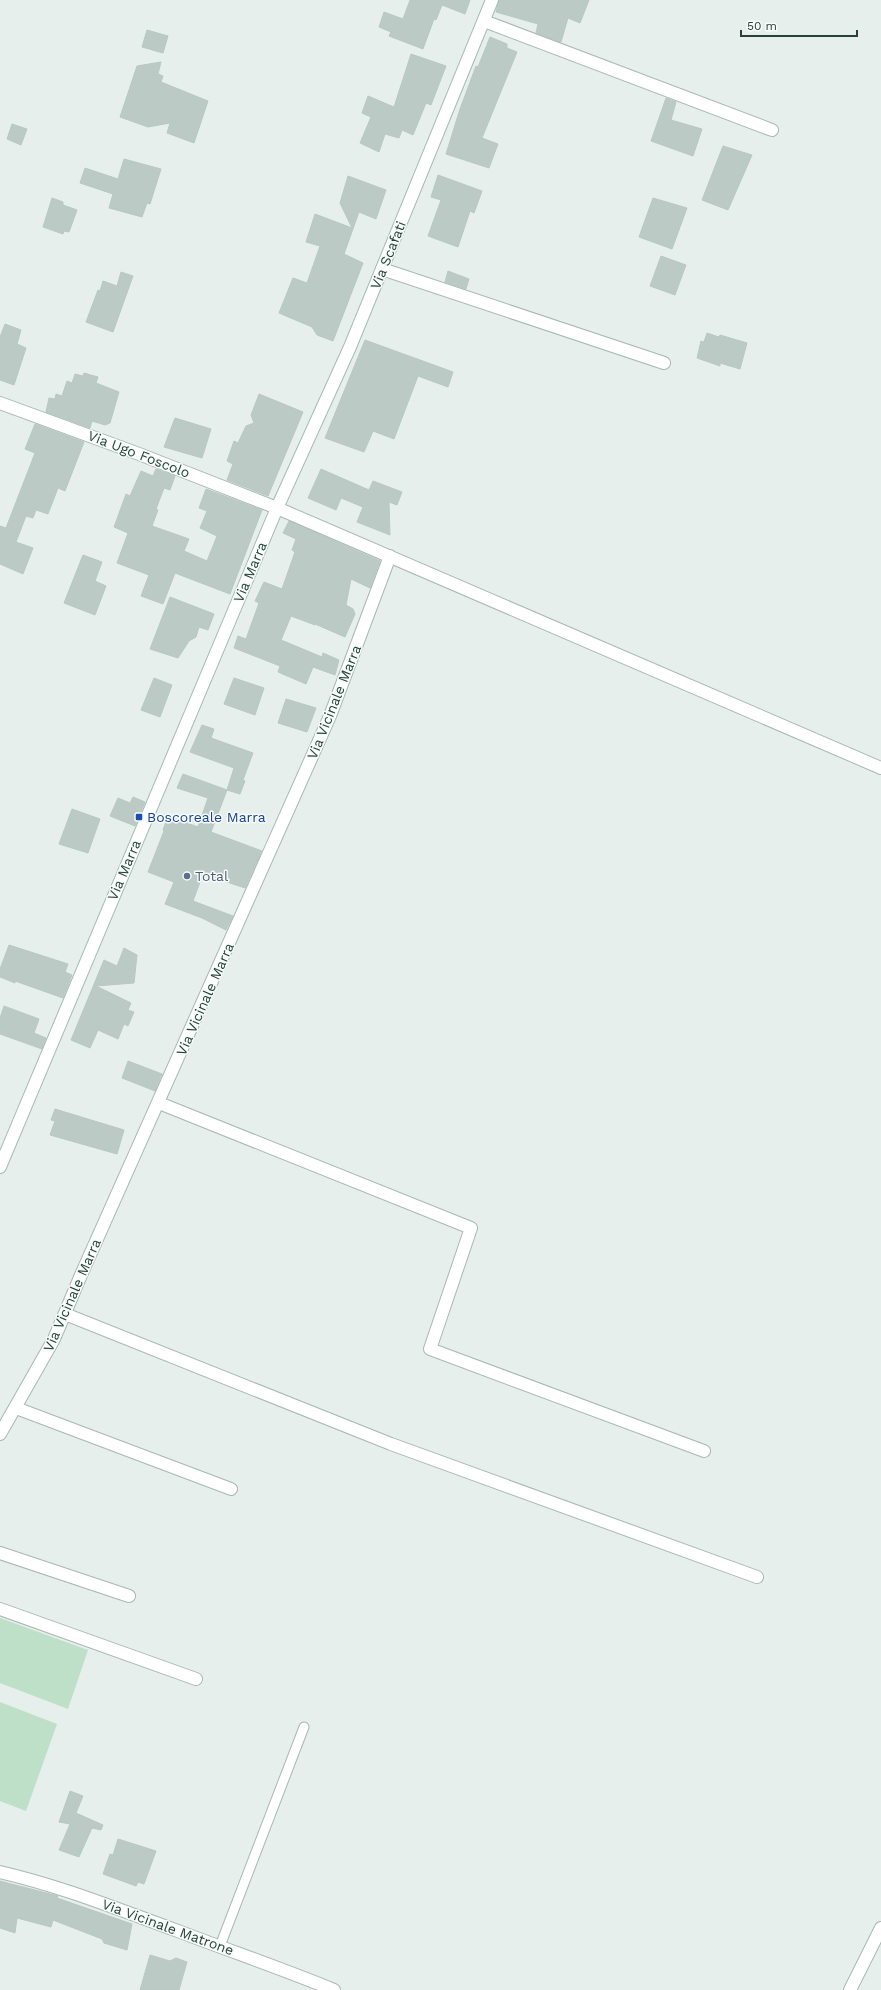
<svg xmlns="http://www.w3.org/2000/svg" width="881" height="1990" viewBox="0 0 881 1990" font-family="'Work Sans',sans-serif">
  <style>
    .grass { fill: #bfe0c8 }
    .building { fill: #bbcac4; stroke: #b8c9c2 }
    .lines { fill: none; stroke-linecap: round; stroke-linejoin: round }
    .lane-casing { stroke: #a8b8b2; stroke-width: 11 }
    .street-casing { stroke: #a8b8b2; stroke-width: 14 }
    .secondary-casing { stroke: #a4bbb3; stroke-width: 14 }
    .lane { stroke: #fff; stroke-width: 9 }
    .street { stroke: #fff; stroke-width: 12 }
    .secondary { stroke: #fff; stroke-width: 12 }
    .transit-dot { fill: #1a4fb4; stroke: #f7fbf9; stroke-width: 1.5 }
    .service-dot { fill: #5c6f8a; stroke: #f7fbf9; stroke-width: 1.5 }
    .labels { text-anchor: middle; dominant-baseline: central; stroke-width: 3; stroke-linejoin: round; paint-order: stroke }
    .street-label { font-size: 14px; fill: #24423a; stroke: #f7fbf9 }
    .transit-label { font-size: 14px; fill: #164399; stroke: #f7fbf9; text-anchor: start }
    .service-label { font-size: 14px; fill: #4e5e75; stroke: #f7fbf9; text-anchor: start }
  </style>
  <rect width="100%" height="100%" fill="#e6efeb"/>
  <path class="grass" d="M 0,1618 L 88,1650 L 68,1709 L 0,1683 Z
    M 0,1702 L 57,1724 L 26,1811 L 0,1801 Z"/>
  <path class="building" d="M 410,0 L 470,0 L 465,14 L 442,5 L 436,20 L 434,19 L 423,49 L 389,36 L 391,32 L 379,27 L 384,12 L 403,19 Z
    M 499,0 L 589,0 L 580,23 L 568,18 L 561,42 L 536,33 L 538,24 L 496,12 Z
    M 147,30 L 168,36 L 163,53 L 142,47 Z
    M 490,37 L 507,44 L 507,48 L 517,52 L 482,138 L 498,144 L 489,168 L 446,154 L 460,109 L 476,66 L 478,67 Z
    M 411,54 L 446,66 L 431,105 L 426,103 L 413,135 L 402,130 L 399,138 L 385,134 L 379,152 L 360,143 L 371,117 L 362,113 L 368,96 L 394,107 Z
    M 161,62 L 158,74 L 163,76 L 161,82 L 208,101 L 194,143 L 167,133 L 170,123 L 148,127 L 120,117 L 137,66 Z
    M 666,98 L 676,102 L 671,120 L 702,129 L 693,156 L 651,141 Z
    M 12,124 L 27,129 L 21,145 L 7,139 Z
    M 723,146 L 752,155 L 728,210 L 702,200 Z
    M 124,159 L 161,169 L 150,204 L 147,203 L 142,217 L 109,208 L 113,194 L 80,183 L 85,168 L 118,179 Z
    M 438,175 L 482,191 L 474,213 L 470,211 L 458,247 L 428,236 L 441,200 L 431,197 Z
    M 348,176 L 386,190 L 376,219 L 359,212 L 344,254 L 363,263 L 333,341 L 317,335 L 312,327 L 279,313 L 293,278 L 307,283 L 320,246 L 306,242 L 315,214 L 352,228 L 340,203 Z
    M 52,198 L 63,202 L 63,205 L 77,210 L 69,232 L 64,231 L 63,234 L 43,227 Z
    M 653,198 L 687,208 L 672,249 L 639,237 Z
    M 661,256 L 686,265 L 675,295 L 650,286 Z
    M 448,271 L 469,279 L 466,289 L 445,282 Z
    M 121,272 L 133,276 L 113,332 L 86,322 L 98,290 L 100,291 L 103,281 L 117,286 Z
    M 5,324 L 21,330 L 17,344 L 26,348 L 14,385 L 0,380 L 0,337 Z
    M 707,333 L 719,337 L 720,335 L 747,343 L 740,369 L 720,363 L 720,366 L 697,358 L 701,341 L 704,342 Z
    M 365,340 L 453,372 L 448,387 L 418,376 L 394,439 L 373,431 L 364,452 L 325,438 Z
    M 84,373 L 98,377 L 96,383 L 119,392 L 110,423 L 105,425 L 92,421 L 90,428 L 46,412 L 49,398 L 55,399 L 56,394 L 62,396 L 67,381 L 72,383 L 75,374 L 83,376 Z
    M 259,394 L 303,412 L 268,496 L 227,480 L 233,464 L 227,461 L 234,441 L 238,443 L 246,426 L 254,423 L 251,415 Z
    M 175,418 L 211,429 L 202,458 L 164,447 Z
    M 35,424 L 84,442 L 65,491 L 58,488 L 48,514 L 36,510 L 33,518 L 26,516 L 16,542 L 33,548 L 23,574 L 0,564 L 0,526 L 6,528 L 35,453 L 25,449 Z
    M 156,469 L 175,476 L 170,490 L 164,488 L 156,509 L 158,510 L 152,526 L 189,539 L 184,551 L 207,561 L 217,536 L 200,528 L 207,511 L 199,508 L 206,489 L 262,510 L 230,594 L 175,573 L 163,604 L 141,596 L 149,575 L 117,563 L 128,533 L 114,527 L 126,494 L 130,496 L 141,471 L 153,476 Z
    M 321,469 L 369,490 L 373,481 L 402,492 L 397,505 L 389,502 L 390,535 L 357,522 L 363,507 L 341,498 L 336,510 L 308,498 Z
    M 289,521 L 380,561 L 370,588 L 351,579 L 346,605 L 353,609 L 355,614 L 345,637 L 315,624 L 315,625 L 291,616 L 281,640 L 322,657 L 323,653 L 339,660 L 335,675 L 313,667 L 306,684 L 278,672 L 280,666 L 234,648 L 238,636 L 246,639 L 259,603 L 255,601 L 264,582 L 282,589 L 295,552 L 292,550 L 296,539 L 283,533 Z
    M 83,555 L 102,562 L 95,581 L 106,586 L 95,615 L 64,603 Z
    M 170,597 L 214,614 L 208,630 L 199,627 L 196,637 L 189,641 L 178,658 L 150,649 Z
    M 154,678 L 172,685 L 160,717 L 141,710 Z
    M 234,678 L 264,688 L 255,715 L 224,704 Z
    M 286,699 L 316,708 L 307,732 L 278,723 Z
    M 202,725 L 214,729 L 211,738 L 253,753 L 243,780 L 245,781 L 240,794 L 227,790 L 234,768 L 190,752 Z
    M 183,774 L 227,790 L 211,832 L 262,851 L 245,888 L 203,874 L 193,901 L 233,916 L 226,930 L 202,918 L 165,904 L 174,882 L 148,872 L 164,831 L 163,830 L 168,816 L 198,827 L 208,798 L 177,788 Z
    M 133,797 L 145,802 L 135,826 L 110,816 L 118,798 L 130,803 Z
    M 72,809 L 100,819 L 88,853 L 59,844 Z
    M 9,945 L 68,964 L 65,972 L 72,975 L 63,998 L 15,981 L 15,983 L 0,977 L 0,969 Z
    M 124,948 L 137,955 L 134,983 L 96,986 L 131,1003 L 128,1010 L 134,1012 L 128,1026 L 124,1024 L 118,1039 L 98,1030 L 90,1048 L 71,1040 L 104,960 L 117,966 Z
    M 4,1006 L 39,1019 L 34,1033 L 46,1038 L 42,1049 L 0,1034 L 0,1018 Z
    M 128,1061 L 162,1074 L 155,1091 L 122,1078 Z
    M 55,1109 L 124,1130 L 117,1154 L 50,1135 L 55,1121 L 51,1120 Z
    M 70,1791 L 83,1796 L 76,1813 L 103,1825 L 101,1830 L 92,1828 L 79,1857 L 59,1850 L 70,1824 L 59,1822 Z
    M 118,1839 L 156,1851 L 144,1884 L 138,1882 L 136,1886 L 103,1874 L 110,1854 L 113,1855 Z
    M 0,1881 L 58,1896 L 57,1898 L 132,1924 L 127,1950 L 104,1943 L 102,1939 L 53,1920 L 51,1927 L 17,1918 L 15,1933 L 0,1928 Z
    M 150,1955 L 170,1961 L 176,1958 L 187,1962 L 179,1990 L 140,1990 Z"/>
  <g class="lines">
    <defs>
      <path id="lane" d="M 220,1946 L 304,1727"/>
      <path id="street" d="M 484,21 L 772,130
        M 382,269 L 664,363
        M 0,403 L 139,454 L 277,508 L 881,768
        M 159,1103 L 471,1228 L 430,1349 L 704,1451
        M 65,1314 L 391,1444 L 757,1577
        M 16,1408 L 231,1489
        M 0,1434 L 54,1339 L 81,1275 L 330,716 L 390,556
        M 0,1553 L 129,1596
        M 0,1609 L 196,1679
        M 0,1872 C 61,1886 120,1910 178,1931 C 230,1951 283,1969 334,1990
        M 850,1990 L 881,1928"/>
      <path id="secondary" d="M 0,1167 L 277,508 L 350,347 L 492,0"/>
    </defs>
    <use href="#lane" class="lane-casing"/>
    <use href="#street" class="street-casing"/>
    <use href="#secondary" class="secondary-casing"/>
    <use href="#lane" class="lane"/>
    <use href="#street" class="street"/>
    <use href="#secondary" class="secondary"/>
  </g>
  <rect class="transit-dot" x="135" y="813" width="8" height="8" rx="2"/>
  <circle class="service-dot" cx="187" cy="876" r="4"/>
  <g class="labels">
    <g class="street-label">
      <text transform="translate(388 255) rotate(-68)">Via Scafati</text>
      <text transform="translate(139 454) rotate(21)">Via Ugo Foscolo</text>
      <text transform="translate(250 572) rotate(-67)">Via Marra</text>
      <text transform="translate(334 702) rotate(-68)">Via Vicinale Marra</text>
      <text transform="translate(124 870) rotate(-67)">Via Marra</text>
      <text transform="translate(205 999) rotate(-66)">Via Vicinale Marra</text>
      <text transform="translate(72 1295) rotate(-66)">Via Vicinale Marra</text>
      <text transform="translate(168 1927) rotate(20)">Via Vicinale Matrone</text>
    </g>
    <g class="transit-label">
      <text x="147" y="817">Boscoreale Marra</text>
    </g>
    <g class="service-label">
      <text x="195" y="876">Total</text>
    </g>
  </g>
  <path d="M741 30v6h116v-6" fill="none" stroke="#24423a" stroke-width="2"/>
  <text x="747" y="30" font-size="12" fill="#24423a" stroke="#f7fbf9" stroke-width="3" paint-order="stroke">50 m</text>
</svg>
